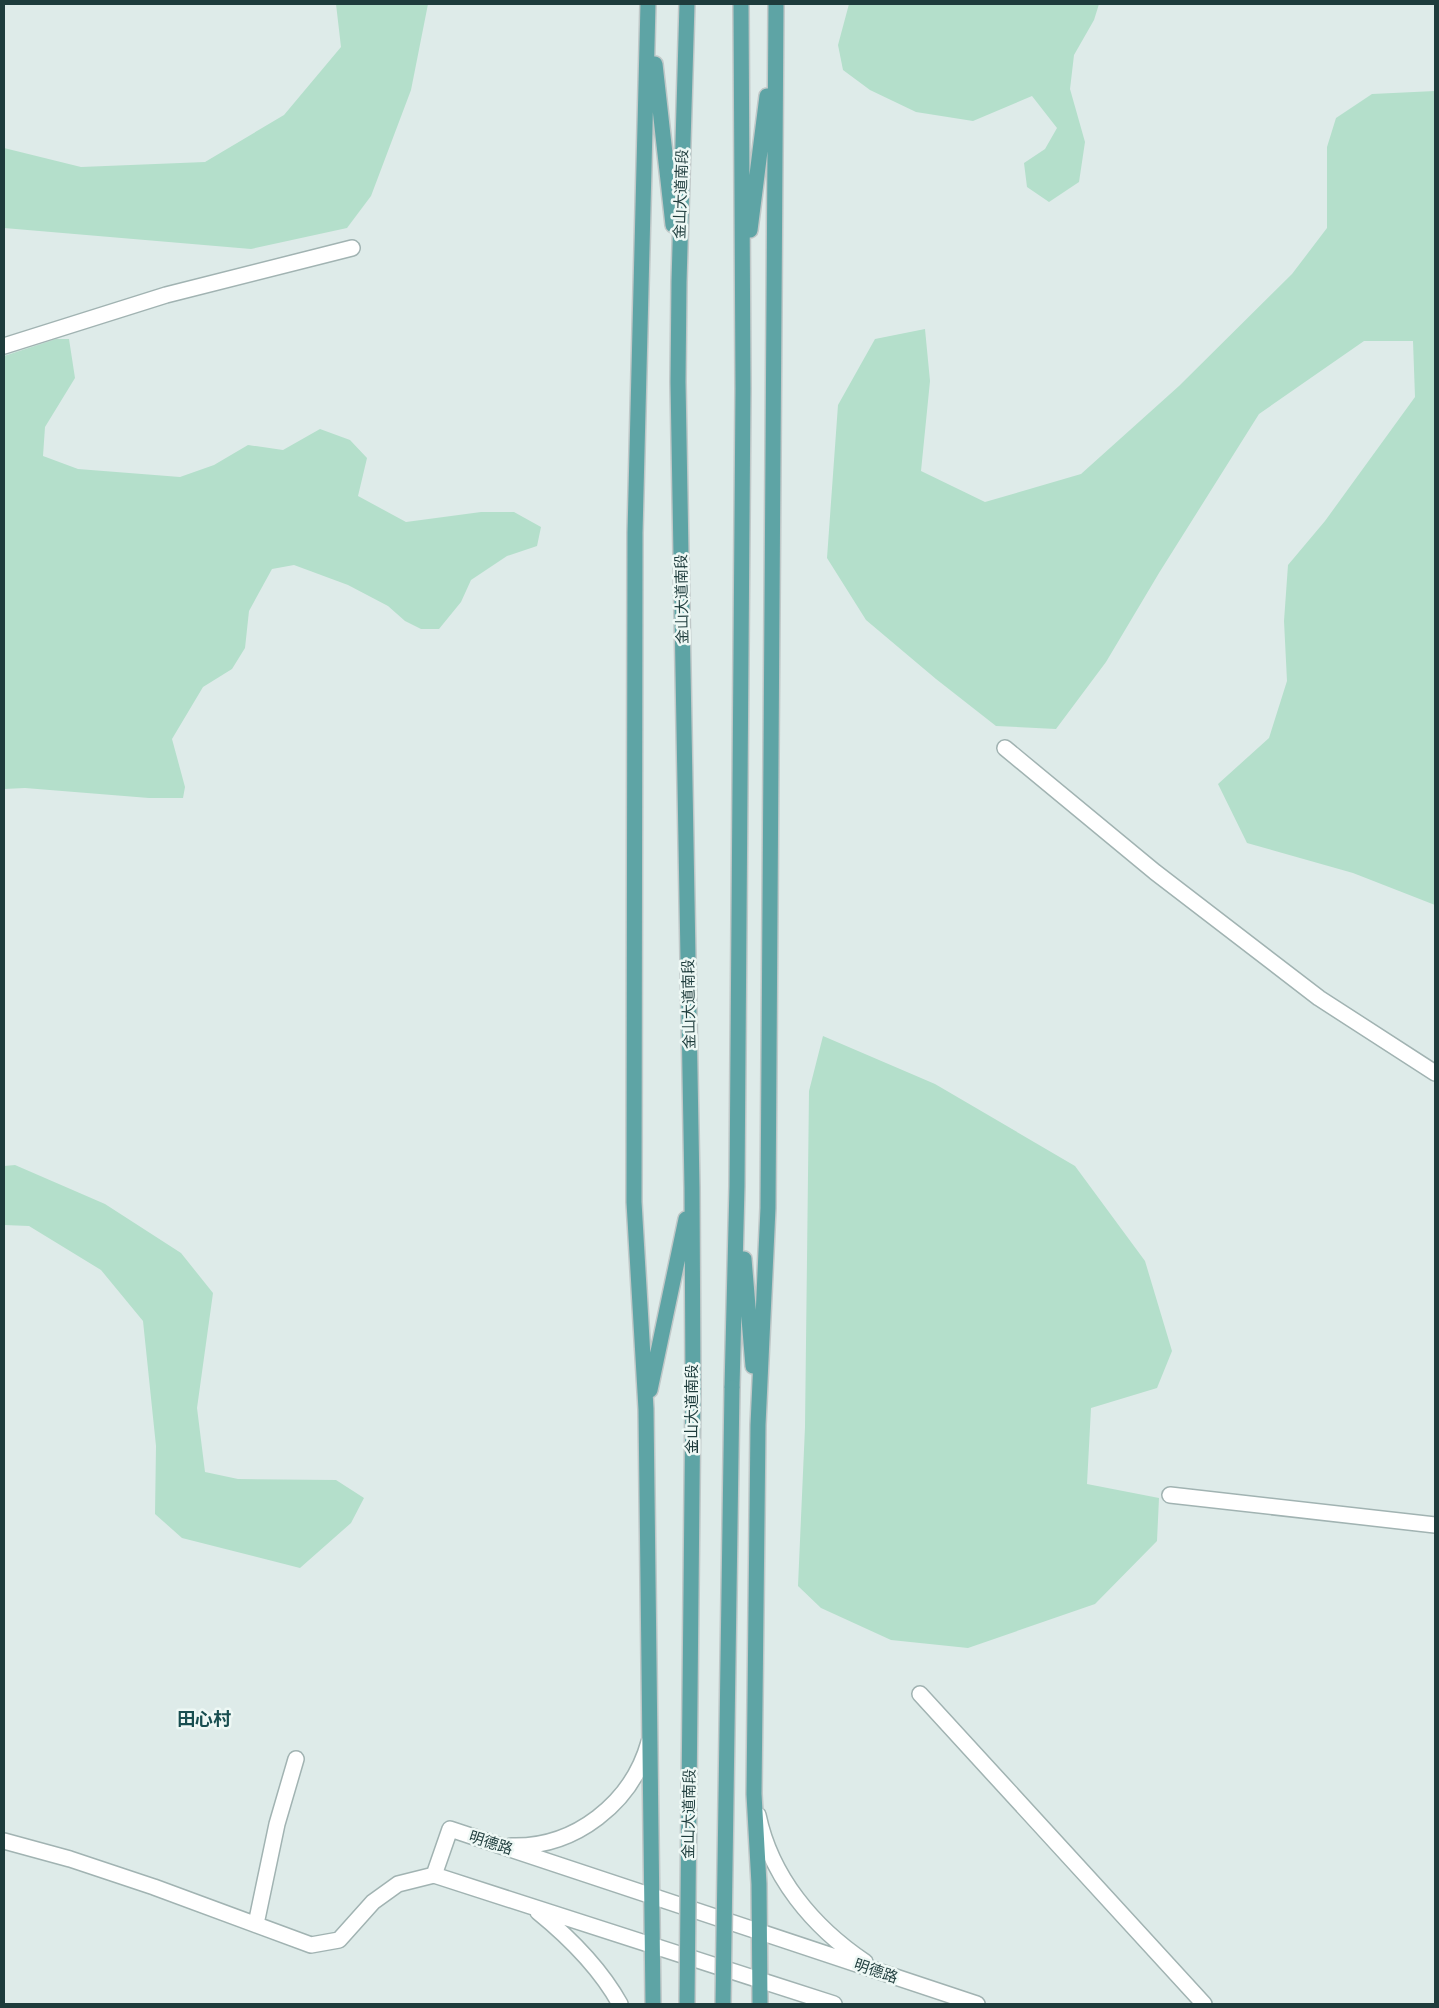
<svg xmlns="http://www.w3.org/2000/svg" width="1439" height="2008" viewBox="0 0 1439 2008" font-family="Rubik,'Noto Sans SC',sans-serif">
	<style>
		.green { fill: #b4dfcb }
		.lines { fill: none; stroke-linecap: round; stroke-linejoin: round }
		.minor-casing { stroke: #a1b3b2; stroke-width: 18 }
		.major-casing { stroke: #c0c8c8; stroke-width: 18 }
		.minor { stroke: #fff; stroke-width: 15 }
		.major { stroke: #5ea4a5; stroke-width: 15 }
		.major-bridge-casing { stroke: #c0c8c8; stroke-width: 18; stroke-linecap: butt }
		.major-bridge { stroke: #5ea4a5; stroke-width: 15 }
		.labels { text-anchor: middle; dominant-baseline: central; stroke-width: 5; stroke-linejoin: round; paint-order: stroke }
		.street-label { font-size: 15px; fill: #1e3c3c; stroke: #eef8f5 }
		.quarter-label { font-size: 18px; font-weight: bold; fill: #184e50; stroke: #eef8f5 }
	</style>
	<rect width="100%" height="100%" fill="#deebe9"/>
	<path class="green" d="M 336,4 L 428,4 L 411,90 L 371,196 L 347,228 L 251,249 L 4,228 L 4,148 L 81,167 L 205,162 L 284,115 L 341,47 Z
		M 849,4 L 1099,4 L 1094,20 L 1074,55 L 1070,89 L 1085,142 L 1079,182 L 1049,202 L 1027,187 L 1024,163 L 1045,149 L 1057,128 L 1032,96 L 973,121 L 916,112 L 870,90 L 843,70 L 838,45 Z
		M 1435,91 L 1435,905 L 1353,873 L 1247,843 L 1218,784 L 1269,738 L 1287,681 L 1284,621 L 1288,565 L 1325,521 L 1415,397 L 1413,341 L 1364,341 L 1259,414 L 1159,573 L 1106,662 L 1056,729 L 996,726 L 936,679 L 866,620 L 827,558 L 838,405 L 875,339 L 925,329 L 930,381 L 921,471 L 985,502 L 1081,474 L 1179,386 L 1292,274 L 1327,228 L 1327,147 L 1336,118 L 1372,94 Z
		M 56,339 L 69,339 L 75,378 L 45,427 L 43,456 L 78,469 L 180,477 L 214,465 L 248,445 L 283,450 L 320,429 L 350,440 L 367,458 L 358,496 L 406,522 L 481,512 L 514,512 L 541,527 L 537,546 L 507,556 L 471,580 L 461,602 L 439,629 L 421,629 L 405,621 L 388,606 L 348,585 L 294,565 L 272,569 L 249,611 L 245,648 L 232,669 L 203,687 L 172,739 L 185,787 L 183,798 L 149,798 L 25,788 L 4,789 L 4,356 Z
		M 823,1036 L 935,1084 L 1075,1166 L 1145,1261 L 1172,1351 L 1157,1388 L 1091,1408 L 1087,1484 L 1159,1498 L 1157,1541 L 1095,1604 L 968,1648 L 891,1640 L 821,1608 L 798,1586 L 805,1427 L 809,1091 Z
		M 15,1165 L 105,1204 L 181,1253 L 213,1293 L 197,1408 L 205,1472 L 238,1479 L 336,1480 L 364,1498 L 351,1523 L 300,1568 L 182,1538 L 155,1514 L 156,1446 L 143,1321 L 101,1270 L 29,1226 L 4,1225 L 4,1166 Z"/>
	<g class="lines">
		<g class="minor-casing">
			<path id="minor" d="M 4,346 L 166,295 L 352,248
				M 1005,748 L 1155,872 L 1319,998 L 1435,1073
				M 1170,1495 L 1435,1525
				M 920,1694 L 1204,2004
				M 758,1815 C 771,1877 813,1927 865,1962
				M 4,1841 L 70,1859 L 154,1887 L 311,1945 L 339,1940 L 373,1902 L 398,1884 L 434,1875
				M 511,1846 C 575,1848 632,1803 649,1742
				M 434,1875 L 450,1829 L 977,2004
				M 434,1875 L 834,2004
				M 538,1912 C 570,1938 600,1968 620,2004
				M 256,1924 L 277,1824 L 296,1759"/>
		</g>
		<g class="major-casing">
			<path id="major" d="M 648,4 L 635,533 L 634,1202 L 646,1409 L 653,2004
				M 687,4 L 679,282 L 678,382 L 692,1188 L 693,1389
				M 655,64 L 673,225
				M 750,230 L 767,96
				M 744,1259 L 753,1366
				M 732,1388 L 737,1186 L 743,388 L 741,4
				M 650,1390 L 686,1219
				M 760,2004 L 759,1884 L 754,1794 L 758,1425 L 768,1208 L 776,4"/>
		</g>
		<use href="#minor" class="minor"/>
		<use href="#major" class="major"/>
		<g class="major-bridge-casing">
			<path id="major-bridge" d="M 687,2004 L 693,1389
				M 723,2004 L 732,1388"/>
		</g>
		<use href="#major-bridge" class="major-bridge"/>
	</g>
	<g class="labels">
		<g class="street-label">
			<text transform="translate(681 194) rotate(-88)">金山大道南段</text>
			<text transform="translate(682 599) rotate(-91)">金山大道南段</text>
			<text transform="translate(689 1004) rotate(-91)">金山大道南段</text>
			<text transform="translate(692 1409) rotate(-90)">金山大道南段</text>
			<text transform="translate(689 1814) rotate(-89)">金山大道南段</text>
			<text transform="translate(491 1843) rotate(18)">明德路</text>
			<text transform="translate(876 1971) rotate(19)">明德路</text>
		</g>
		<g class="quarter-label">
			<text x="204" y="1719">田心村</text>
		</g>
	</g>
	<rect width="1439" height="2008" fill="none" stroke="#1e3c3c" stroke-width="10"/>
</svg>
